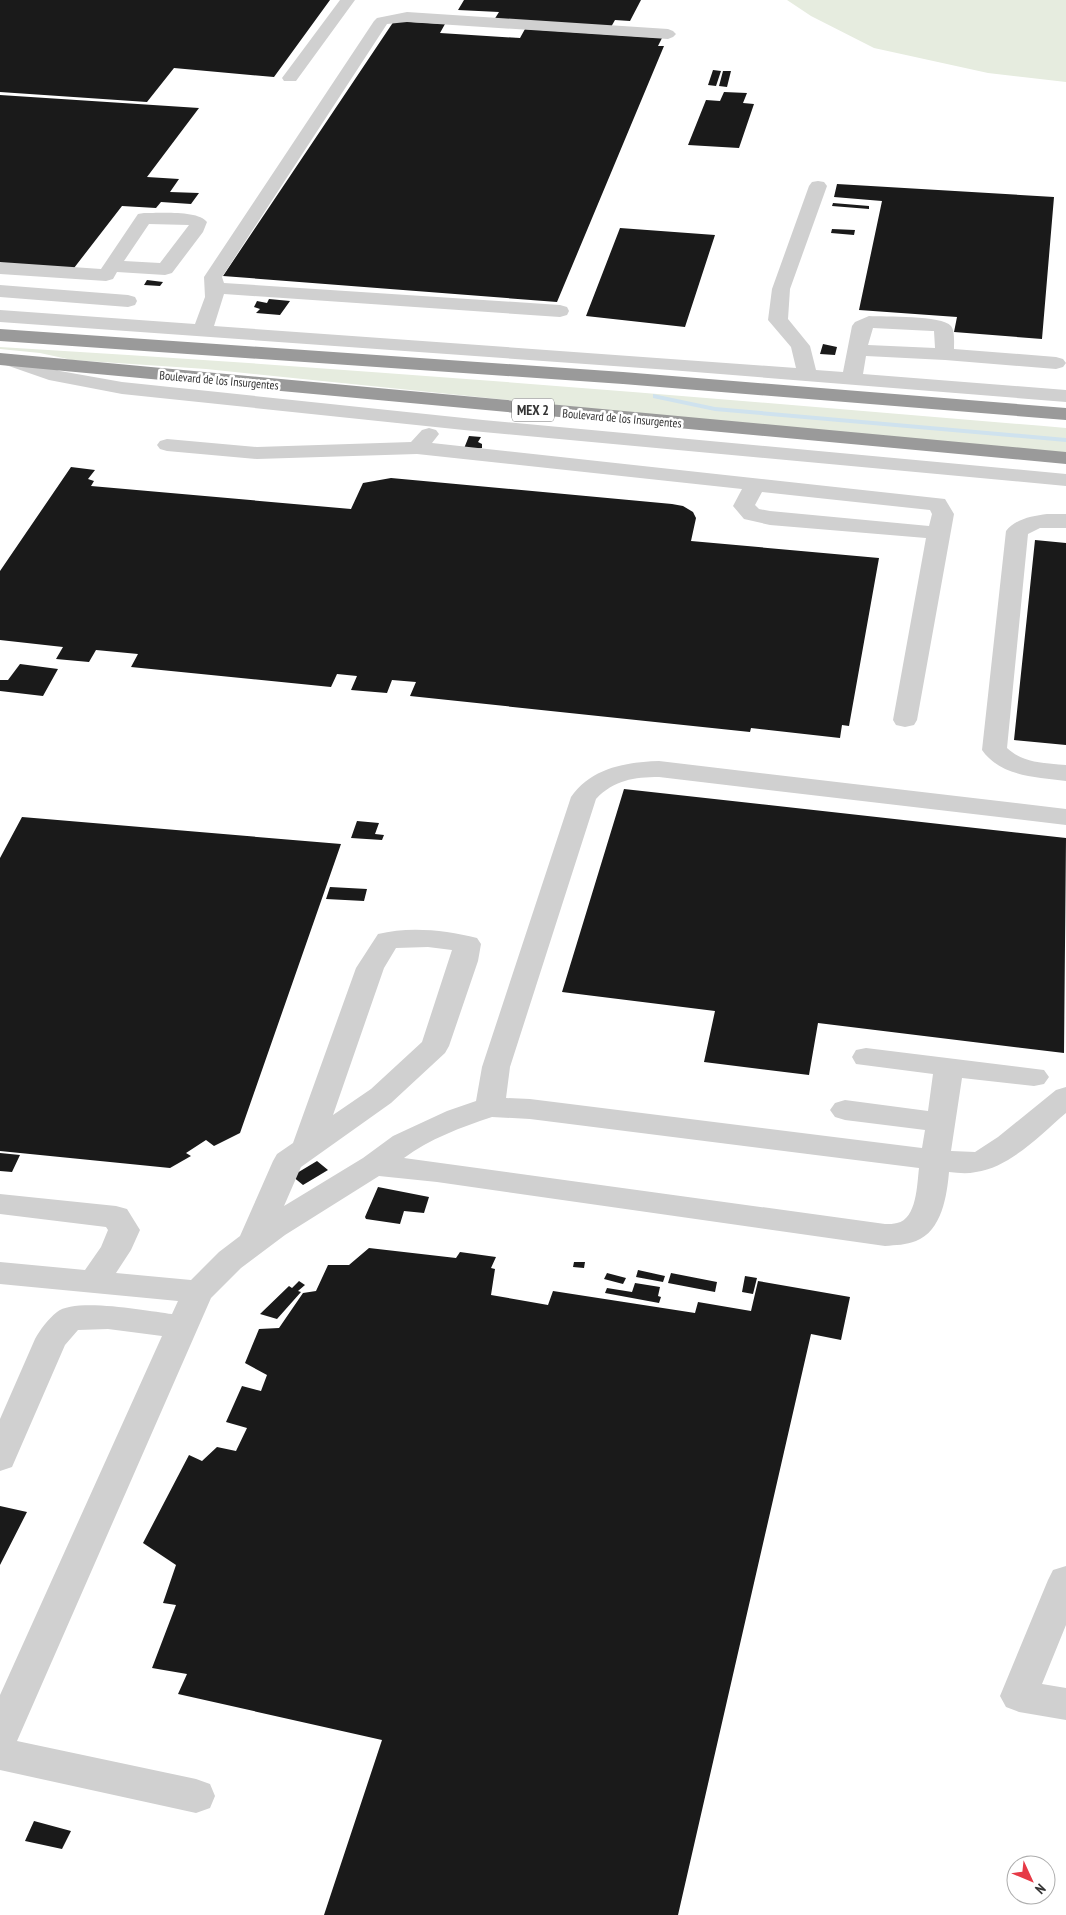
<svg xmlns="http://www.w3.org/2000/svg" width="1066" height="1915" viewBox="0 0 1066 1915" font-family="'PT Sans Narrow',sans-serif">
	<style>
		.green { fill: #e6ecdf }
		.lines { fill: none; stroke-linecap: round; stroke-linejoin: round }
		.stream { fill: #cfe2ee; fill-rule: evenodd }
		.building { fill: #1a1a1a }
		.minor { fill: #d0d0d0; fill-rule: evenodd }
		.highway { fill: #9a9a9a; fill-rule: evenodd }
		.labels { text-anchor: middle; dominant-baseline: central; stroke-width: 5; stroke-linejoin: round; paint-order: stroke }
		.far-street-label { font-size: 12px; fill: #333; stroke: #fff }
		.shield { fill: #fff; stroke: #707070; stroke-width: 1 }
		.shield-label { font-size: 14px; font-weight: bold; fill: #333 }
	</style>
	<rect width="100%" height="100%" fill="#fff"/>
	<path class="green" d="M 787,0 L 1066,0 L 1066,82 L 988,73 L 874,48 L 811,16 Z
		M 0,347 C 356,368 711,398 1066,428 L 1066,453 L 663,416 L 206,369 L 72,360 L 40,353 L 0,349 Z"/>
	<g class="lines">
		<path class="stream" d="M 653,394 L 715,407 L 1066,438 L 1066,442 L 715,411 L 653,398 Z"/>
	</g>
	<path class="building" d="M 0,0 L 330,0 L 274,77 L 174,68 L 147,102 L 0,92 Z
		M 464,0 L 641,0 L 630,21 L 615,20 L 611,27 L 494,20 L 499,12 L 458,10 Z
		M 394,21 L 445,24 L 440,33 L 520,38 L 525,29 L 662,38 L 658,46 L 664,46 L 557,302 L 223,276 Z
		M 713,70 L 721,71 L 716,86 L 708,85 Z
		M 723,71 L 731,71 L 727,87 L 719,86 Z
		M 724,92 L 747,93 L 743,103 L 754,104 L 739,148 L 688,145 L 706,100 L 720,101 Z
		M 0,95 L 199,108 L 147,177 L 179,179 L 170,192 L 199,193 L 191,204 L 161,202 L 156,208 L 122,206 L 74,268 L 0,263 Z
		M 837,184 L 1054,197 L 1042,339 L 954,332 L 957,317 L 859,310 L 882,201 L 834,197 Z
		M 833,203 L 869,206 L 869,209 L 832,206 Z
		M 620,228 L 715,235 L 685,327 L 586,316 Z
		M 832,229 L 855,230 L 854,235 L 831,233 Z
		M 147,280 L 163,282 L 160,286 L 144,285 Z
		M 269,299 L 290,301 L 280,315 L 256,313 L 260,309 L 254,307 L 257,301 L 267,303 Z
		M 823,344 L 837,347 L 835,355 L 820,354 Z
		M 469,436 L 481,437 L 478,442 L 482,444 L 482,448 L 463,451 Z
		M 71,467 L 95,470 L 88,479 L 94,481 L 91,486 L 351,509 L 363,483 L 391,478 L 672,504 L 683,506 L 693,512 L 696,518 L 691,541 L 879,558 L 849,726 L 842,725 L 840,738 L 751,728 L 750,732 L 410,696 L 416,682 L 392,680 L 387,693 L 351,690 L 357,676 L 337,674 L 331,687 L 131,667 L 138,654 L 96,650 L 89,662 L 56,659 L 63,647 L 0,640 L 0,571 Z
		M 1035,540 L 1066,543 L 1066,745 L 1014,740 Z
		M 20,664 L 58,669 L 43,696 L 0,691 L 0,680 L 8,680 Z
		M 624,789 L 1066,838 L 1064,1053 L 818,1023 L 809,1075 L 704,1062 L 715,1011 L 562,992 Z
		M 22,817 L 341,844 L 240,1133 L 214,1146 L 206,1140 L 186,1153 L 191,1156 L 170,1168 L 0,1151 L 0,858 Z
		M 357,821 L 379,823 L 375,834 L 384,835 L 382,840 L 351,838 Z
		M 330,887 L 367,889 L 364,901 L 326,899 Z
		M 0,1153 L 20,1155 L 12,1172 L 0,1171 Z
		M 317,1161 L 328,1170 L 303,1185 L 292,1176 Z
		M 378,1187 L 429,1197 L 424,1213 L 404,1211 L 400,1224 L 366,1219 L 365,1217 Z
		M 369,1248 L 456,1258 L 460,1252 L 496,1257 L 491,1268 L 495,1269 L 491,1295 L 548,1305 L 553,1291 L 695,1313 L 698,1302 L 751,1311 L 758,1281 L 850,1297 L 841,1340 L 811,1334 L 678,1915 L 324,1915 L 382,1740 L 178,1694 L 187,1674 L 152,1668 L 176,1605 L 163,1603 L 176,1565 L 143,1543 L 189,1455 L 202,1461 L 217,1447 L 236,1451 L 247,1428 L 226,1422 L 242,1386 L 261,1391 L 267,1375 L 245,1363 L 259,1329 L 279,1328 L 303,1293 L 316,1291 L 328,1265 L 349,1265 Z
		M 574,1262 L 585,1262 L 584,1268 L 573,1267 Z
		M 638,1270 L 665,1276 L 663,1282 L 636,1277 Z
		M 607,1273 L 626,1278 L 623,1284 L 604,1279 Z
		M 671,1273 L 717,1282 L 715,1292 L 668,1283 Z
		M 745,1276 L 757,1278 L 753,1294 L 742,1292 Z
		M 299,1281 L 305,1285 L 298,1291 L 301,1292 L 277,1319 L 260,1314 L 289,1286 L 292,1288 Z
		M 635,1283 L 660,1287 L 658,1296 L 661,1297 L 659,1303 L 605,1293 L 607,1288 L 632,1292 Z
		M 0,1506 L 27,1512 L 0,1565 Z
		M 34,1821 L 71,1831 L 62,1849 L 25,1841 Z"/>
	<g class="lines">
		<path class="minor" d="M 340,0 L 355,0 L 296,81 L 284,81 L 282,78 Z
			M 407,12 L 668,29 L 673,31 L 676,34 L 673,37 L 668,39 L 407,22 L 387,24 L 222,277 L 224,283 L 560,305 L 567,307 L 569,311 L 567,315 L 560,317 L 224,294 L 214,326 L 796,368 L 791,347 L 768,320 L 772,289 L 809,186 L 812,182 L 818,181 L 824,182 L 827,186 L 790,289 L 788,319 L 810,346 L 816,370 L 843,372 L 852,326 L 855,322 L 869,316 C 884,317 942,315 951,326 C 955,331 954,343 954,349 L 1056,357 L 1063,359 L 1066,363 L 1063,367 L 1056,369 L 945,360 L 866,356 L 863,374 L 1066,390 L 1066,402 L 670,370 L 0,322 L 0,310 L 195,324 L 205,297 L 204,277 L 374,21 L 377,18 ZM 873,328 L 932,331 L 934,331 L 935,348 L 868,345 Z
			M 144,213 C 158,213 199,210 207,222 L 203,232 L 172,273 L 165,275 L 117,272 L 113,279 L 106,281 L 0,274 L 0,262 L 101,269 L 138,214 ZM 149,224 L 189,225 L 160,263 L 124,261 Z
			M 0,285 L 128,295 L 135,297 L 137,301 L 135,305 L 128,307 L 0,297 Z
			M 10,354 L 60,371 L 122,382 L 483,420 L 1066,474 L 1066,486 L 483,432 L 122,394 L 49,380 L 3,364 L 0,360 L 3,356 Z
			M 429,428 L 436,430 L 439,434 L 432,443 L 945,499 L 954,514 L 917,720 L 914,725 L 905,727 L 896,725 L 893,720 L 926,538 L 770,525 L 744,519 L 733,506 L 742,489 L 417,454 L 257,459 L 167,451 L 160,449 L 157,445 L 160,441 L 167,439 L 257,447 L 411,442 L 422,430 ZM 762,492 L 930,510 L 932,514 L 929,526 L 770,511 L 759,509 L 755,505 Z
			M 1047,514 L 1066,514 L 1066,528 L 1040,528 L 1028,534 L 1007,748 C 1023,763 1044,763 1066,765 L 1066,781 C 1036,777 1001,777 982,750 L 1006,531 C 1015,519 1032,516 1047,514 Z
			M 659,761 L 1066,809 L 1066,825 L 659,777 C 634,777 614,780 596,799 L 510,1067 L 506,1098 L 530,1099 L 922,1148 L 925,1130 L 845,1120 L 835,1117 L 830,1110 L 835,1103 L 845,1100 L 928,1111 L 933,1074 L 856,1064 L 852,1057 L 856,1050 L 866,1048 L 1044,1070 L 1049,1077 L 1044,1084 L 1034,1086 L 962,1078 L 951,1151 L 975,1152 L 998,1137 L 1056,1090 L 1066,1087 L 1066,1113 C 1041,1134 1011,1167 976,1172 C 967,1174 958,1173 949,1172 C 947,1195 942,1231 916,1241 C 906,1245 896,1245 885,1246 L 437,1182 L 379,1176 L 285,1235 L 241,1268 L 211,1298 L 17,1741 L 196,1779 L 210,1784 L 215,1796 L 210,1808 L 196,1813 L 0,1770 L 0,1695 L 162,1336 L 108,1329 L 78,1330 L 65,1345 L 12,1467 L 0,1471 L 0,1419 L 35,1339 C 40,1330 48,1319 57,1312 C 75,1297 148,1311 172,1314 L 178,1301 L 0,1284 L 0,1262 L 85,1270 L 101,1247 L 108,1230 L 106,1227 L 0,1214 L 0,1194 L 116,1206 L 127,1209 L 140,1230 L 131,1250 L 116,1273 L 191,1280 L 219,1252 L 240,1236 L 273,1161 L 277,1154 L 293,1143 L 356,968 L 378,934 C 409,926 446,930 477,938 L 481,944 L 478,961 L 449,1046 L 445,1053 L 391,1103 L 301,1167 L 284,1206 L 363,1158 L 393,1136 L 447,1111 L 476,1101 L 482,1067 L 571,797 C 591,768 626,762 659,761 ZM 428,947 L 452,950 L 422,1042 L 371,1089 L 333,1115 L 384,968 L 396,948 ZM 492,1117 L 530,1119 L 919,1168 C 917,1184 917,1219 897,1223 C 894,1224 889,1224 885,1224 L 404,1158 C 429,1139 462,1127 492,1117 Z
			M 1066,1566 L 1066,1625 L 1042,1684 L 1066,1688 L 1066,1720 L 1019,1712 L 1006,1707 L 1000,1696 L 1048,1580 L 1053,1570 Z"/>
		<path class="highway" d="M 0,329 L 623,372 L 1066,408 L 1066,420 L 623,384 L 0,341 Z
			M 0,353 L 1066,452 L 1066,464 L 0,365 Z"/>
	</g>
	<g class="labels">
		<g class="far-street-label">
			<text transform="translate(219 380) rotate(5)">Boulevard de los Insurgentes</text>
			<text transform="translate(622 418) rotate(5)">Boulevard de los Insurgentes</text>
		</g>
		<rect class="shield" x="512" y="398.5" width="42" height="23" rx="4"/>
		<g class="shield-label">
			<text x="533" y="410">MEX 2</text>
		</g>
	</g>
	<g transform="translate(1031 1880) rotate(134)"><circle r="24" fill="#ffffff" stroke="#adadad"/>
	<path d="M0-4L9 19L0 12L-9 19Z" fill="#e63946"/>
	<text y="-8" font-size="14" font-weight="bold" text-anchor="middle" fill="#333333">N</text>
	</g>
</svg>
